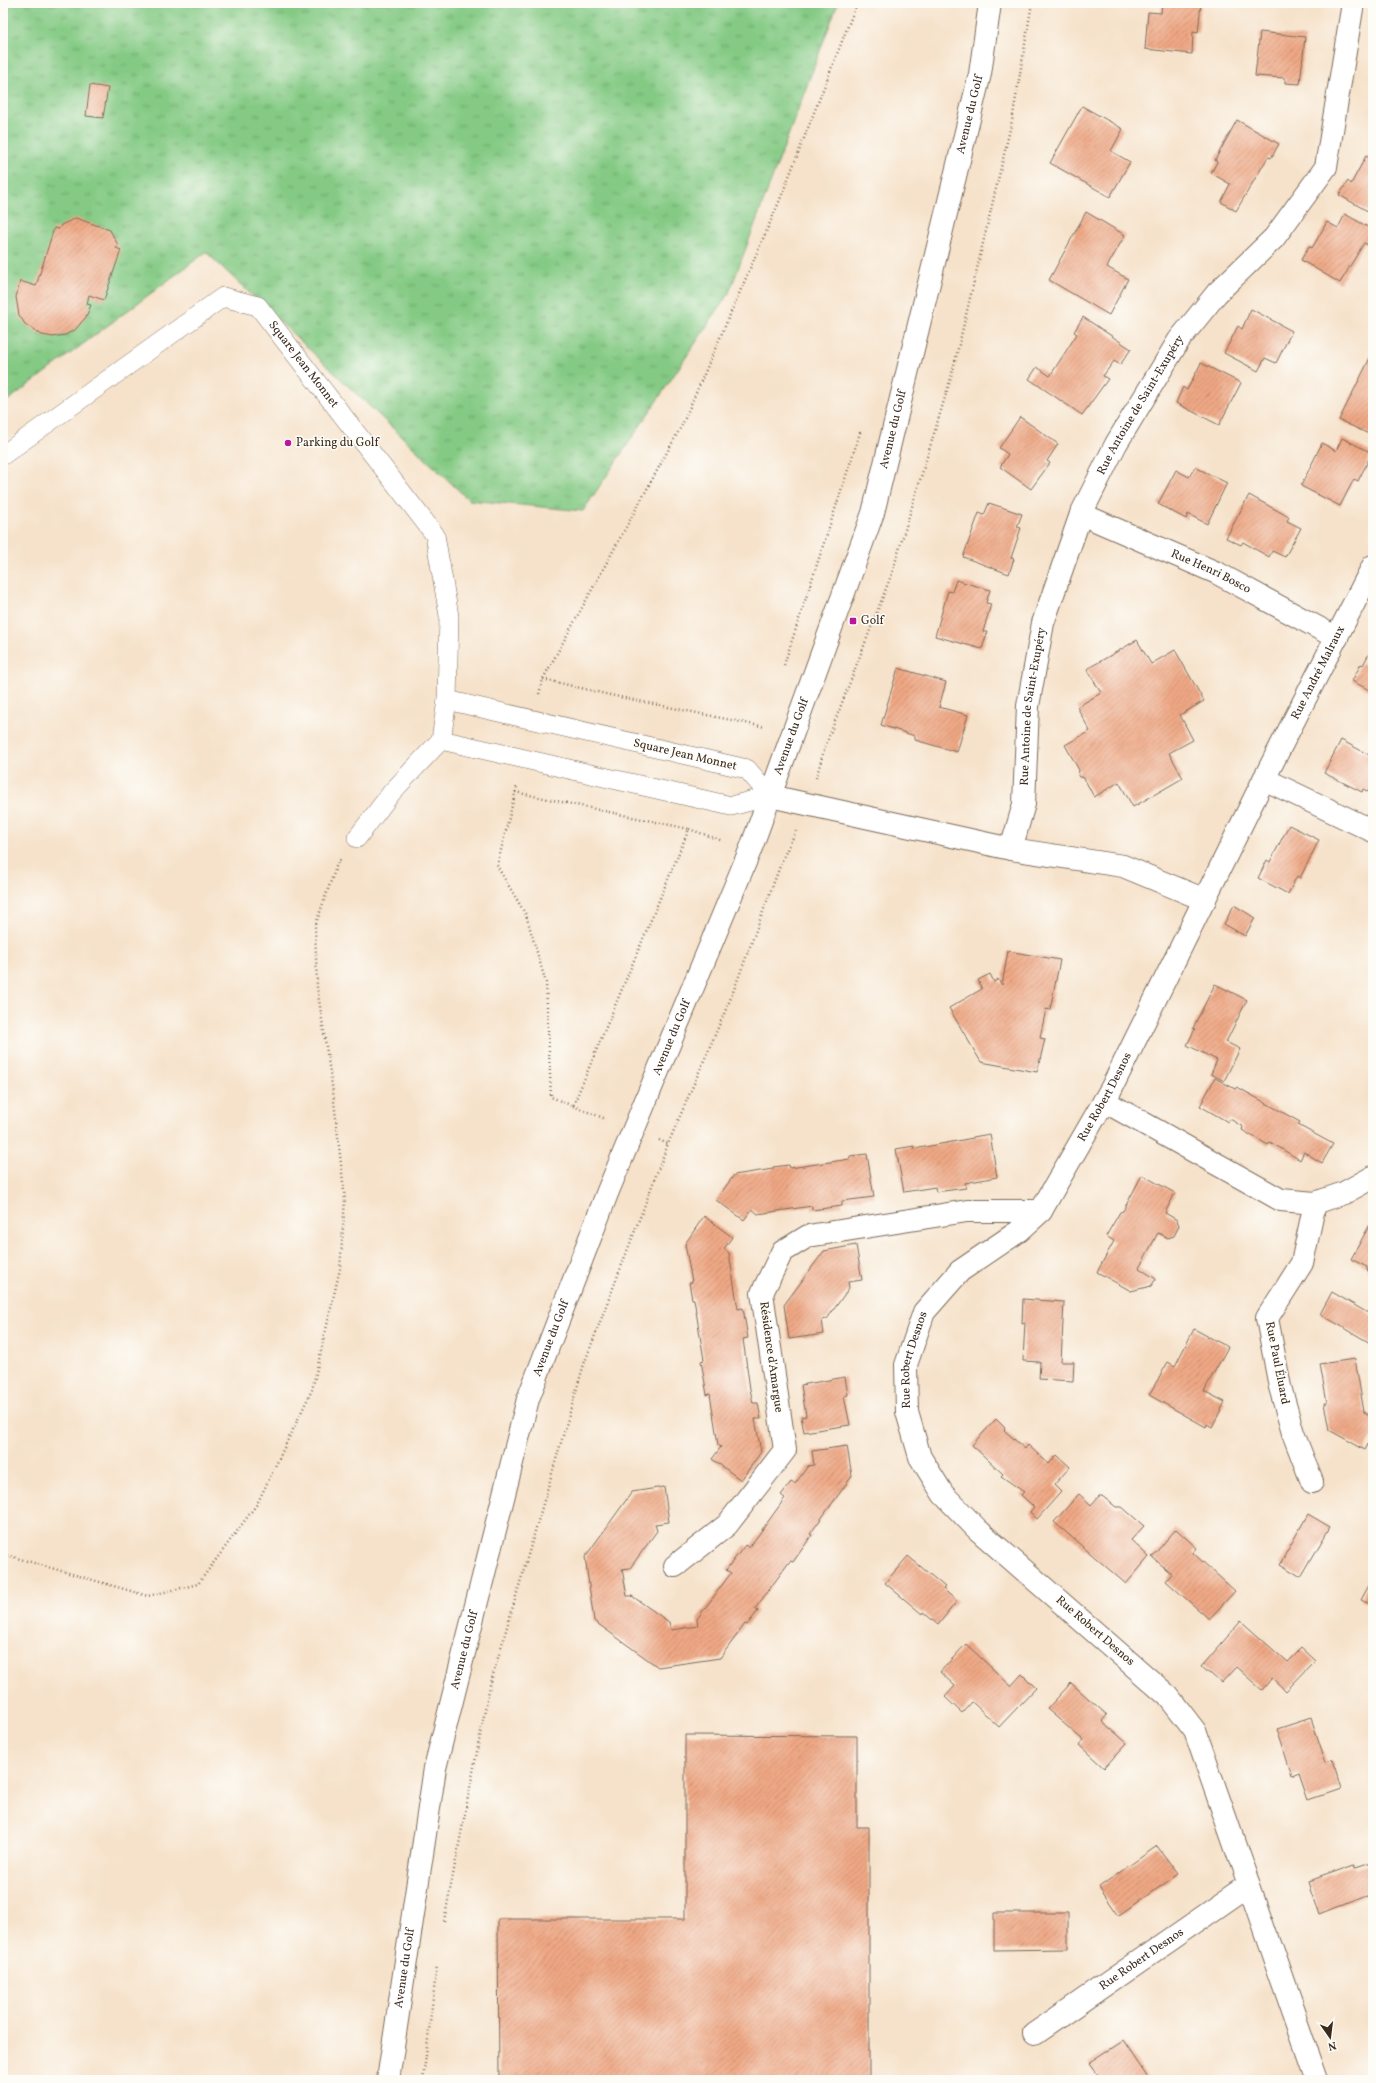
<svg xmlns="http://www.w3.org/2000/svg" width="1376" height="2083" viewBox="0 0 1376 2083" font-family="Vollkorn,serif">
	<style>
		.grass { fill: url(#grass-tufts); stroke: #607a51 }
		.building { fill: url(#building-hatch) }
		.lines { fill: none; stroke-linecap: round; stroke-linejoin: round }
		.service-casing { stroke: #7c6a5a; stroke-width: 20 }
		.minor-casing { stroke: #7c6a5a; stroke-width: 24 }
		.secondary-casing { stroke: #7c6a5a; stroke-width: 24 }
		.path { stroke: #7c6a5a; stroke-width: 2.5; stroke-dasharray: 1 3; stroke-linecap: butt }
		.service { stroke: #fff; stroke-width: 19 }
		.minor { stroke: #fff; stroke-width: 22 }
		.secondary { stroke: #fff; stroke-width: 22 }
		.poi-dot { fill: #b5179e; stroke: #fdfcf7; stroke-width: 1.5 }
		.labels { text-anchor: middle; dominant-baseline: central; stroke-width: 3; stroke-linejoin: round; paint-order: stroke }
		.street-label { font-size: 12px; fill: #3b2a1e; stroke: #fdfcf7 }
		.poi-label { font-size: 12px; fill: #3b2a1e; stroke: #fdfcf7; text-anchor: start }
	</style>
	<defs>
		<pattern id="grass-tufts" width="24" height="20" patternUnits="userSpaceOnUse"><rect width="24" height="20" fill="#84ca84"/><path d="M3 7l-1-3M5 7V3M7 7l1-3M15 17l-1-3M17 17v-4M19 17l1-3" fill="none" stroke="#6da46b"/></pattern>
		<pattern id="building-hatch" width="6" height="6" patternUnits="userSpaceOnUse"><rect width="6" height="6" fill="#efa885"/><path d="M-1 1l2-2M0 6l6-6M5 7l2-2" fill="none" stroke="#c3896c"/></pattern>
	</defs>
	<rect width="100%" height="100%" fill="#fdfcf7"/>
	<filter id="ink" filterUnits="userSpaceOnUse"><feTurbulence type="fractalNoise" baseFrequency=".025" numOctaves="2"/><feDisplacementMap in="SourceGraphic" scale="8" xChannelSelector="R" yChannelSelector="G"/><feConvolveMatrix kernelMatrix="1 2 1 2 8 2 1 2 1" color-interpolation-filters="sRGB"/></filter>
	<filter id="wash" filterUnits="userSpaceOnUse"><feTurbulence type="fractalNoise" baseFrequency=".012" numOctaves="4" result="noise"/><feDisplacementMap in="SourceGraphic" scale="16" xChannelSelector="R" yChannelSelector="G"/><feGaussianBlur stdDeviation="0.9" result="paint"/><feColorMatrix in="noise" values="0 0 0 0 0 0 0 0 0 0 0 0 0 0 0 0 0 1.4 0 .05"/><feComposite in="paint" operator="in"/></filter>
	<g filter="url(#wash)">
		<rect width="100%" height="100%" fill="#f6e2ca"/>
		<path class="grass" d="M 3,3 L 838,3 L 729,293 L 583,511 L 469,500 L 206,252 L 3,404 Z"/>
		<g id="blocks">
			<path class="building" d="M 1162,3 L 1201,3 L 1198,33 L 1193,32 L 1192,54 L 1145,49 L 1148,12 L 1161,13 Z
				M 1260,32 L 1305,37 L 1300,84 L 1285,83 L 1285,78 L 1255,76 Z
				M 90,85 L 108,88 L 103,118 L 86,116 Z
				M 1082,106 L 1123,129 L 1111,151 L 1130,162 L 1110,197 L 1050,163 Z
				M 1237,120 L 1279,144 L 1271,158 L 1268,157 L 1236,211 L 1221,202 L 1230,184 L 1211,173 L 1217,162 L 1215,160 Z
				M 1373,153 L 1373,214 L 1339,195 L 1348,181 L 1351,184 L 1366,156 L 1370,158 Z
				M 1086,212 L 1125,235 L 1107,267 L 1128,279 L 1109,315 L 1049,280 Z
				M 1345,214 L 1373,230 L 1373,242 L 1371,246 L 1364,243 L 1340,283 L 1301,260 L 1309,246 L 1312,248 L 1327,222 L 1338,228 Z
				M 76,218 L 110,230 L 118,245 L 116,248 L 121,250 L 104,300 L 89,295 L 87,304 L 91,305 L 86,317 L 75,330 L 65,335 L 53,337 L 42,335 L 25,324 L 19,315 L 16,297 L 20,281 L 36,286 L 54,228 L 59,229 L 61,225 Z
				M 1251,309 L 1292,331 L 1276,363 L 1265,358 L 1258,371 L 1224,353 L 1238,326 L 1242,329 Z
				M 1083,317 L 1131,349 L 1120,365 L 1114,361 L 1103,376 L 1108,379 L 1082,415 L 1029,379 L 1037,367 L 1050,376 L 1077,334 L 1074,332 Z
				M 1373,352 L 1373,436 L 1339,420 Z
				M 1201,363 L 1241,383 L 1219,425 L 1176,403 L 1183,387 L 1187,390 Z
				M 1020,417 L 1058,444 L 1047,461 L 1050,463 L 1031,489 L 1000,467 L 1008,454 L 999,448 Z
				M 1342,438 L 1372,453 L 1358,481 L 1354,479 L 1340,506 L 1301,486 L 1322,443 L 1336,451 Z
				M 1195,467 L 1227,483 L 1207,524 L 1188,514 L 1186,519 L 1158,504 L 1176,470 L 1189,477 Z
				M 1249,495 L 1289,517 L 1287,521 L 1301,528 L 1285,557 L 1272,551 L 1269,557 L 1243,542 L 1241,545 L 1226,538 Z
				M 989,503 L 1022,514 L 1017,527 L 1021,528 L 1011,558 L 1014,559 L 1009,574 L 963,557 L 979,513 L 984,515 Z
				M 956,580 L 990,590 L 986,603 L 991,604 L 983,632 L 987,632 L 982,649 L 935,636 L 948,591 L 952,592 Z
				M 1137,640 L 1151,664 L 1175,650 L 1204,701 L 1180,715 L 1193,740 L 1169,753 L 1183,778 L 1133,807 L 1119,782 L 1094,797 L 1084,778 L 1078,776 L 1079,770 L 1065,745 L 1090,731 L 1077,707 L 1101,693 L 1087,669 Z
				M 1373,646 L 1373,692 L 1352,681 L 1361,664 L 1363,665 Z
				M 898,668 L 946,682 L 939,707 L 968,715 L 957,752 L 915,740 L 915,736 L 881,725 Z
				M 1341,740 L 1373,757 L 1373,794 L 1363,789 L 1362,792 L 1324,773 Z
				M 1289,825 L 1319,840 L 1300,878 L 1297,876 L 1288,894 L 1258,878 L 1267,860 L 1270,862 Z
				M 1234,905 L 1255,918 L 1245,936 L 1224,924 Z
				M 1008,951 L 1060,960 L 1050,1010 L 1046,1009 L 1040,1038 L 1045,1039 L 1037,1072 L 981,1062 L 949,1008 L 982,989 L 978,980 L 990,974 L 994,982 L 998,979 L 1002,985 Z
				M 1215,984 L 1247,1000 L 1226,1042 L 1240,1049 L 1224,1081 L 1211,1074 L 1217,1060 L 1187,1045 L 1195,1029 L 1193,1028 Z
				M 1215,1078 L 1235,1089 L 1237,1087 L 1300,1122 L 1298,1125 L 1333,1144 L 1322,1163 L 1304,1152 L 1300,1160 L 1270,1142 L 1268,1145 L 1242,1130 L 1243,1127 L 1230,1119 L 1228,1122 L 1200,1106 Z
				M 990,1134 L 997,1177 L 965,1183 L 966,1188 L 936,1192 L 935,1187 L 904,1192 L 896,1149 L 914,1146 L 914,1149 L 973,1138 L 973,1137 Z
				M 867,1154 L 874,1197 L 842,1201 L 842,1206 L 812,1210 L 812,1206 L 758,1214 L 752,1209 L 744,1220 L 716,1200 L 734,1175 L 773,1169 L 773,1167 L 789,1165 L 790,1168 L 850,1159 L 850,1156 Z
				M 1142,1175 L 1175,1193 L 1165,1213 L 1177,1220 L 1179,1226 L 1174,1236 L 1168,1238 L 1158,1233 L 1139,1268 L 1156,1279 L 1151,1286 L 1131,1291 L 1097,1272 L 1114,1241 L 1106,1236 L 1120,1212 L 1123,1211 Z
				M 704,1216 L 732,1237 L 724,1249 L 729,1253 L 738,1309 L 743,1308 L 748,1338 L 743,1339 L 750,1389 L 753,1403 L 758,1403 L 761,1419 L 755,1419 L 761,1452 L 741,1480 L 712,1459 L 721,1447 L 718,1445 L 710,1394 L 707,1395 L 701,1361 L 704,1360 L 694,1299 L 692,1299 L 689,1283 L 692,1282 L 685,1244 Z
				M 1373,1219 L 1373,1273 L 1367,1270 L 1367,1267 L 1351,1259 Z
				M 856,1245 L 862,1280 L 848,1282 L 849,1288 L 827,1319 L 822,1320 L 824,1334 L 789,1339 L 784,1305 L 824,1251 Z
				M 1332,1292 L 1373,1316 L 1372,1344 L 1320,1314 Z
				M 1023,1299 L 1064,1302 L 1061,1362 L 1074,1362 L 1073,1381 L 1039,1379 L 1040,1362 L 1023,1361 L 1025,1322 L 1022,1323 Z
				M 1194,1329 L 1228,1347 L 1204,1391 L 1225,1402 L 1212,1427 L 1207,1424 L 1206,1427 L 1149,1395 L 1168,1362 L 1175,1366 Z
				M 1355,1359 L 1364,1412 L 1373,1417 L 1373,1435 L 1365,1450 L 1329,1430 L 1324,1403 L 1327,1403 L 1320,1364 Z
				M 845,1377 L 848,1395 L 844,1396 L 850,1425 L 804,1432 L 801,1417 L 806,1416 L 801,1385 Z
				M 996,1419 L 1005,1428 L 1004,1430 L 1025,1449 L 1028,1445 L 1049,1464 L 1057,1455 L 1070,1467 L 1054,1485 L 1061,1492 L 1037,1519 L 1030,1512 L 1034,1507 L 1021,1495 L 1024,1492 L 1001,1476 L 1003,1474 L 972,1445 Z
				M 847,1446 L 852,1476 L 810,1534 L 812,1535 L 793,1562 L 790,1561 L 755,1609 L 758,1611 L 747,1625 L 745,1624 L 720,1658 L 658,1667 L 594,1621 L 585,1557 L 632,1492 L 664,1487 L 669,1522 L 655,1524 L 657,1531 L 630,1568 L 622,1569 L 627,1596 L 632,1596 L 669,1622 L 671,1630 L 698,1626 L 697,1619 L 731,1573 L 726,1570 L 745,1545 L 749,1548 L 785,1498 L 781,1495 L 791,1482 L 795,1484 L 808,1466 L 814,1465 L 812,1451 Z
				M 1079,1494 L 1091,1505 L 1099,1496 L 1102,1496 L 1116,1507 L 1122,1507 L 1144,1526 L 1131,1540 L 1149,1557 L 1126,1584 L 1054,1522 Z
				M 1308,1514 L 1330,1527 L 1301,1577 L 1280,1564 Z
				M 1176,1529 L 1197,1548 L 1193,1553 L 1235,1591 L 1209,1619 L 1166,1581 L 1172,1574 L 1152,1557 Z
				M 908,1556 L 945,1587 L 943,1589 L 957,1601 L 938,1625 L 923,1612 L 922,1614 L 885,1583 Z
				M 1373,1578 L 1373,1606 L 1361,1600 Z
				M 1241,1621 L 1287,1662 L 1301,1648 L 1315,1661 L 1286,1691 L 1272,1678 L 1262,1690 L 1236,1667 L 1221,1683 L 1202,1666 Z
				M 966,1644 L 1011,1686 L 1022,1674 L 1036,1688 L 999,1727 L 972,1702 L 962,1713 L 945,1697 L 955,1686 L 940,1672 Z
				M 1071,1683 L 1107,1715 L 1102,1721 L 1127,1743 L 1104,1768 L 1079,1745 L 1083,1740 L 1047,1709 Z
				M 1311,1718 L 1326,1763 L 1332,1761 L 1340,1788 L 1308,1799 L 1299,1773 L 1292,1776 L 1277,1729 Z
				M 685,1735 L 857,1736 L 857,1827 L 869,1827 L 869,2080 L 499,2080 L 498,1919 L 685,1919 Z
				M 1157,1846 L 1178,1874 L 1119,1916 L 1099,1887 Z
				M 1373,1862 L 1373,1893 L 1320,1914 L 1309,1881 L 1354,1865 L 1355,1868 Z
				M 994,1913 L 1068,1913 L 1068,1949 L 994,1950 Z
				M 1123,2041 L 1148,2078 L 1150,2077 L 1152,2080 L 1100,2080 L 1088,2064 Z"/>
		</g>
	</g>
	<g filter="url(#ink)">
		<use href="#blocks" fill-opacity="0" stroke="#7c6a5a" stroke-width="1"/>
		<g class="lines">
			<g class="service-casing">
				<g id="service">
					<path id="s1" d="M 3,455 L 223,297 L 258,306 L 435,535 L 449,616 L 447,700 L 441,740 L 392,792 L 357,838"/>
					<path d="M 441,740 L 731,806 L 770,796 L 747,769 L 447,700"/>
				</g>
			</g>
			<g class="minor-casing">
				<g id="minor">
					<path id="s2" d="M 1081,514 L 1217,573 L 1337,638"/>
					<path d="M 1264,779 L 1373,831"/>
					<path d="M 770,796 L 1011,849 L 1123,866 L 1205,900"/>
					<path id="s3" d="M 1011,849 L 1024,804 L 1028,706 L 1043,623 L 1081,514 L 1116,444 L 1179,340 L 1217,293 L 1274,238 L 1326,167 L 1353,3"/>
					<path d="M 1104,1101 L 1281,1200 L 1315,1203 L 1344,1193 L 1373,1177"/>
					<path d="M 1312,1482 L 1293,1433 L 1280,1387 L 1267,1318 L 1302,1263 L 1315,1203"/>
					<path d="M 675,1566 L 727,1525 L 785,1450 L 762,1293 L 782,1252 L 808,1236 L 967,1211 L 1041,1211"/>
					<path id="s4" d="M 1034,2034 L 1249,1885"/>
					<path id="s5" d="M 1317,2080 L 1195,1731 L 1168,1696 L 978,1530 L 943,1494 L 920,1457 L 907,1412 L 906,1365 L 924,1312 L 960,1271 L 1019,1231 L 1041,1211 L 1054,1188 L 1111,1089 L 1264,779 L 1373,566"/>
				</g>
			</g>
			<g class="secondary-casing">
				<g id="secondary">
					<path id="s6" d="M 388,2080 L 435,1768 L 528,1399 L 608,1191 L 751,848 L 873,513 L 980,74 L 990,3"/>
				</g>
			</g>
			<path class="path" d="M 784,665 L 861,430
				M 543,679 L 610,695 L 765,727
				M 539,694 L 543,679 L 682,425 L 779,202 L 857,3
				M 816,778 L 825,747 L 892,573 L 952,374 L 1012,121 L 1032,3
				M 515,792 L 689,829 L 573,1106 L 551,1097 L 546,983 L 526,915 L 497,866 L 517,786
				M 689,829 L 723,841
				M 573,1106 L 606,1119
				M 659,1140 L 668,1144
				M 3,1554 L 148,1596 L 198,1584 L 257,1504 L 312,1390 L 340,1269 L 345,1200 L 333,1092 L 317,987 L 315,926 L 337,864 L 341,859
				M 444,1921 L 490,1685 L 584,1364 L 668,1144 L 730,1000 L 783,858 L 796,831
				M 423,2080 L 437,1965"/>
			<use href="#service" class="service"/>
			<use href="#minor" class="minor"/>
			<use href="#secondary" class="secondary"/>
		</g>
	</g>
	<g class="poi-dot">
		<circle cx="288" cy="443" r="4"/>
		<rect x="849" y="617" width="8" height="8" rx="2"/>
	</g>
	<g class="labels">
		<g class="street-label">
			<text stroke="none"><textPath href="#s6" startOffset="2057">Avenue du Golf</textPath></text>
			<text stroke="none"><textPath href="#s1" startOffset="381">Square Jean Monnet</textPath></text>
			<text stroke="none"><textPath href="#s3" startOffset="469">Rue Antoine de Saint-Exupéry</textPath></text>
			<text stroke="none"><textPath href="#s6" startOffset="1733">Avenue du Golf</textPath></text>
			<text stroke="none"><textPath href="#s2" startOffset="142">Rue Henri Bosco</textPath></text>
			<text stroke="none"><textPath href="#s5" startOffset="1671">Rue André Malraux</textPath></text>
			<text stroke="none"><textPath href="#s3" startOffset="145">Rue Antoine de Saint-Exupéry</textPath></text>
			<text stroke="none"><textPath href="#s6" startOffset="1409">Avenue du Golf</textPath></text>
			<text transform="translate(685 755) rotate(13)">Square Jean Monnet</text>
			<text stroke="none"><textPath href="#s6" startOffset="1085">Avenue du Golf</textPath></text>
			<text stroke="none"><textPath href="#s5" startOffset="1196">Rue Robert Desnos</textPath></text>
			<text stroke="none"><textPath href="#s6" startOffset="761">Avenue du Golf</textPath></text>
			<text transform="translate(771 1357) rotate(82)">Résidence d'Amargue</text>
			<text stroke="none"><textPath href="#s5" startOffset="860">Rue Robert Desnos</textPath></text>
			<text transform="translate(1277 1363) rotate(79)">Rue Paul Éluard</text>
			<text transform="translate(1095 1631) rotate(41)">Rue Robert Desnos</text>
			<text stroke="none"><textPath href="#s6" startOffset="437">Avenue du Golf</textPath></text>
			<text stroke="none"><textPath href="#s4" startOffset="131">Rue Robert Desnos</textPath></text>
			<text stroke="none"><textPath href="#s6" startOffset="113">Avenue du Golf</textPath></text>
		</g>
		<g class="poi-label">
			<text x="296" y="443">Parking du Golf</text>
			<text x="861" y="621">Golf</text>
		</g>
	</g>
	<rect width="1376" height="2083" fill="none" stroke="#fdfcf7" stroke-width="16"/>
	<g transform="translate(1330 2037) rotate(166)" stroke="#fdfcf7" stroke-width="3" paint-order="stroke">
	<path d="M0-3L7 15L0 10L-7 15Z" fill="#3b2a1e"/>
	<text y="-6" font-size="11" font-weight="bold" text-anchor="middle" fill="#3b2a1e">N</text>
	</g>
</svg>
